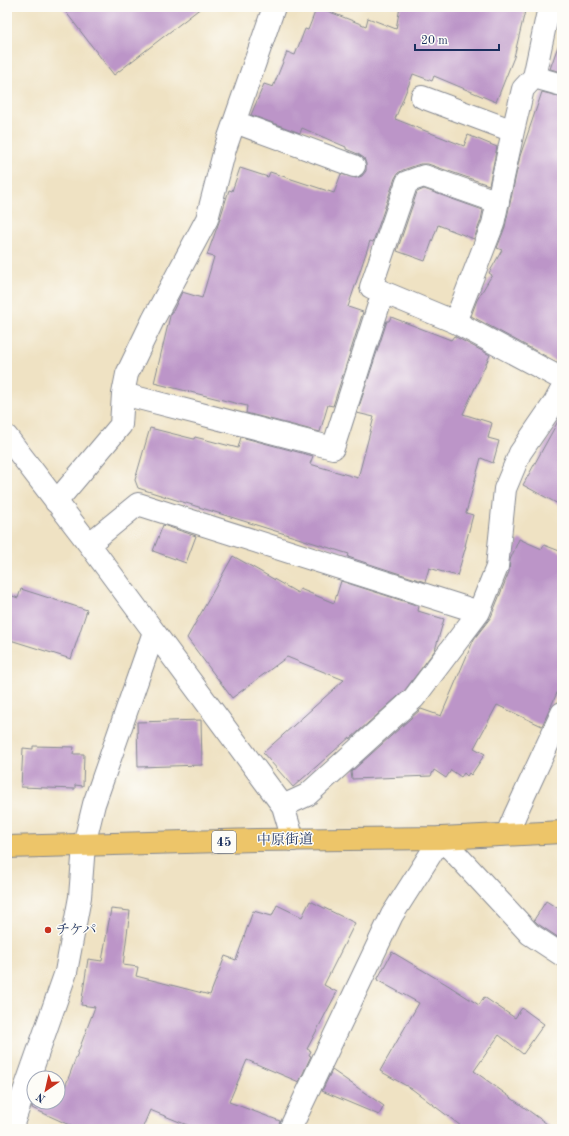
<svg xmlns="http://www.w3.org/2000/svg" width="569" height="1136" viewBox="0 0 569 1136" font-family="'Old Standard TT','Noto Serif JP',serif">
	<style>
		.building { fill: #bc95c8 }
		.lines { fill: none; stroke-linecap: round; stroke-linejoin: round }
		.minor-casing { stroke: #858890; stroke-width: 24 }
		.major-casing { stroke: #858890; stroke-width: 24 }
		.minor { stroke: #fff; stroke-width: 22 }
		.major { stroke: #edc569; stroke-width: 22 }
		.poi-dot { fill: #c8321e; stroke: #fdfcf7; stroke-width: 1.5 }
		.labels { text-anchor: middle; dominant-baseline: central; stroke-width: 3; stroke-linejoin: round; paint-order: stroke }
		.shield { fill: #fdfcf7; stroke: #5f6c8c; stroke-width: 1 }
		.shield-label { font-size: 13px; font-weight: bold; fill: #1b2f5e }
		.street-label { font-size: 14px; fill: #1b2f5e; stroke: #fdfcf7 }
		.poi-label { font-size: 14px; fill: #1b2f5e; stroke: #fdfcf7; text-anchor: start }
	</style>
	<rect width="100%" height="100%" fill="#fdfcf7"/>
	<filter id="ink" filterUnits="userSpaceOnUse"><feTurbulence type="fractalNoise" baseFrequency=".025" numOctaves="2"/><feDisplacementMap in="SourceGraphic" scale="8" xChannelSelector="R" yChannelSelector="G"/><feConvolveMatrix kernelMatrix="1 2 1 2 8 2 1 2 1" color-interpolation-filters="sRGB"/></filter>
	<filter id="wash" filterUnits="userSpaceOnUse"><feTurbulence type="fractalNoise" baseFrequency=".012" numOctaves="4" result="noise"/><feDisplacementMap in="SourceGraphic" scale="16" xChannelSelector="R" yChannelSelector="G"/><feGaussianBlur stdDeviation="0.9" result="paint"/><feColorMatrix in="noise" values="0 0 0 0 0 0 0 0 0 0 0 0 0 0 0 0 0 1.4 0 .05"/><feComposite in="paint" operator="in"/></filter>
	<g filter="url(#wash)">
		<rect width="100%" height="100%" fill="#efe2c3"/>
		<g id="blocks">
			<path class="building" d="M 62,7 L 202,7 L 114,75 Z
				M 317,7 L 366,26 L 368,18 L 396,29 L 400,7 L 526,7 L 514,57 L 496,102 L 434,76 L 432,81 L 413,74 L 395,119 L 464,146 L 468,135 L 497,147 L 489,185 L 428,164 L 420,164 L 403,170 L 398,173 L 395,178 L 373,242 L 370,241 L 348,307 L 363,312 L 333,406 L 328,405 L 320,432 L 246,413 L 247,406 L 154,383 L 171,312 L 173,311 L 182,292 L 202,298 L 214,257 L 207,255 L 219,222 L 229,190 L 232,191 L 240,168 L 268,177 L 270,172 L 334,193 L 341,174 L 356,178 L 362,176 L 366,171 L 366,164 L 364,158 L 358,154 L 346,149 L 346,147 L 302,128 L 300,133 L 251,115 L 264,84 L 273,87 L 287,52 L 295,55 L 305,29 L 308,30 Z
				M 558,46 L 562,47 L 562,72 L 550,69 Z
				M 542,92 L 562,97 L 562,365 L 471,316 L 477,300 L 492,275 L 489,273 L 502,250 L 497,248 L 505,227 L 520,156 Z
				M 424,189 L 483,210 L 481,220 L 474,239 L 438,225 L 425,261 L 397,251 L 417,192 Z
				M 391,317 L 451,340 L 454,336 L 490,355 L 463,414 L 492,423 L 488,438 L 499,441 L 493,463 L 481,458 L 466,513 L 473,515 L 465,546 L 466,546 L 457,576 L 429,568 L 425,582 L 348,557 L 349,554 L 138,488 L 135,480 L 150,428 L 194,439 L 195,437 L 238,448 L 241,437 L 313,456 L 310,464 L 358,478 L 374,417 L 357,413 L 387,321 L 389,321 Z
				M 562,414 L 562,506 L 523,485 Z
				M 163,525 L 196,536 L 186,563 L 153,551 Z
				M 519,539 L 542,549 L 544,545 L 562,552 L 562,682 L 542,726 L 497,705 L 474,748 L 485,754 L 471,775 L 469,773 L 467,776 L 464,773 L 461,777 L 451,770 L 446,778 L 434,770 L 431,776 L 352,779 L 351,772 L 421,709 L 441,716 L 474,639 L 491,617 L 509,572 L 510,560 Z
				M 233,556 L 298,593 L 300,589 L 334,603 L 341,581 L 419,606 L 418,611 L 444,619 L 435,650 L 405,690 L 350,739 L 350,737 L 293,787 L 263,753 L 344,680 L 287,657 L 232,698 L 187,638 Z
				M 21,589 L 87,610 L 71,659 L 7,639 L 7,594 L 18,598 Z
				M 201,720 L 202,765 L 138,767 L 137,722 Z
				M 33,746 L 74,747 L 73,754 L 84,754 L 83,786 L 75,785 L 75,789 L 21,787 L 23,748 L 33,749 Z
				M 310,901 L 355,923 L 324,985 L 337,992 L 307,1049 L 311,1051 L 309,1055 L 311,1056 L 299,1082 L 247,1060 L 229,1102 L 280,1121 L 278,1129 L 197,1129 L 150,1110 L 142,1129 L 78,1129 L 32,1108 L 34,1102 L 58,1102 L 58,1084 L 65,1087 L 95,1007 L 81,1005 L 88,959 L 102,961 L 111,909 L 130,911 L 123,965 L 138,967 L 136,976 L 210,995 L 225,956 L 236,960 L 253,911 L 272,916 L 277,905 L 302,917 Z
				M 546,901 L 562,911 L 562,940 L 538,924 L 534,920 Z
				M 392,952 L 446,984 L 479,1005 L 484,997 L 515,1018 L 522,1008 L 544,1024 L 523,1054 L 499,1035 L 474,1071 L 554,1129 L 465,1129 L 412,1089 L 380,1071 L 419,1003 L 377,980 Z
				M 332,1070 L 384,1106 L 379,1115 L 322,1091 Z"/>
		</g>
	</g>
	<g filter="url(#ink)">
		<use href="#blocks" fill-opacity="0" stroke="#858890" stroke-width="1"/>
		<g class="lines">
			<g class="minor-casing">
				<path id="minor" d="M 549,7 L 534,77 L 523,89 L 513,131 L 493,224 L 455,322 L 562,379
					M 534,77 L 562,85
					M 422,97 L 513,131
					M 235,122 L 354,166
					M 455,322 L 371,287 L 407,182 L 424,176 L 498,202
					M 123,394 L 333,448 L 383,292
					M 7,437 L 89,544 L 283,806 L 293,840
					M 56,502 L 121,425 L 123,394 L 127,374 L 153,320 L 207,219 L 225,149 L 274,7
					M 89,544 L 138,504 L 479,612
					M 283,806 L 307,795 L 414,698 L 479,612 L 497,567 L 505,489 L 520,453 L 555,402 L 562,389
					M 507,834 L 515,815 L 562,713
					M 11,1129 L 66,972 L 80,897 L 84,845 L 94,804 L 154,632
					M 290,1129 L 392,915 L 441,838 L 530,934 L 562,955"/>
			</g>
			<g class="major-casing">
				<path id="major" d="M 7,847 L 256,840 L 441,838 L 562,832"/>
			</g>
			<use href="#minor" class="minor"/>
			<use href="#major" class="major"/>
		</g>
	</g>
	<circle class="poi-dot" cx="48" cy="930" r="4"/>
	<g class="labels">
		<rect class="shield" x="212" y="831" width="24" height="22" rx="3"/>
		<g class="shield-label">
			<text x="224" y="842">45</text>
		</g>
		<g class="street-label">
			<text transform="translate(285 840) rotate(-1)">中原街道</text>
		</g>
		<g class="poi-label">
			<text x="56" y="930">チケパ</text>
		</g>
	</g>
	<rect width="569" height="1136" fill="none" stroke="#fdfcf7" stroke-width="24"/>
	<g transform="translate(46 1090) rotate(214)"><circle r="19" fill="#fdfcf7" stroke="#a3aaba"/>
	<path d="M0-3L7 15L0 10L-7 15Z" fill="#c8321e"/>
	<text y="-6" font-size="11" font-weight="bold" text-anchor="middle" fill="#1b2f5e">N</text>
	</g>
	<path d="M415 44v6h84v-6" fill="none" stroke="#1b2f5e" stroke-width="2"/>
	<text x="421" y="44" font-size="12" fill="#1b2f5e" stroke="#fdfcf7" stroke-width="3" paint-order="stroke">20 m</text>
</svg>
